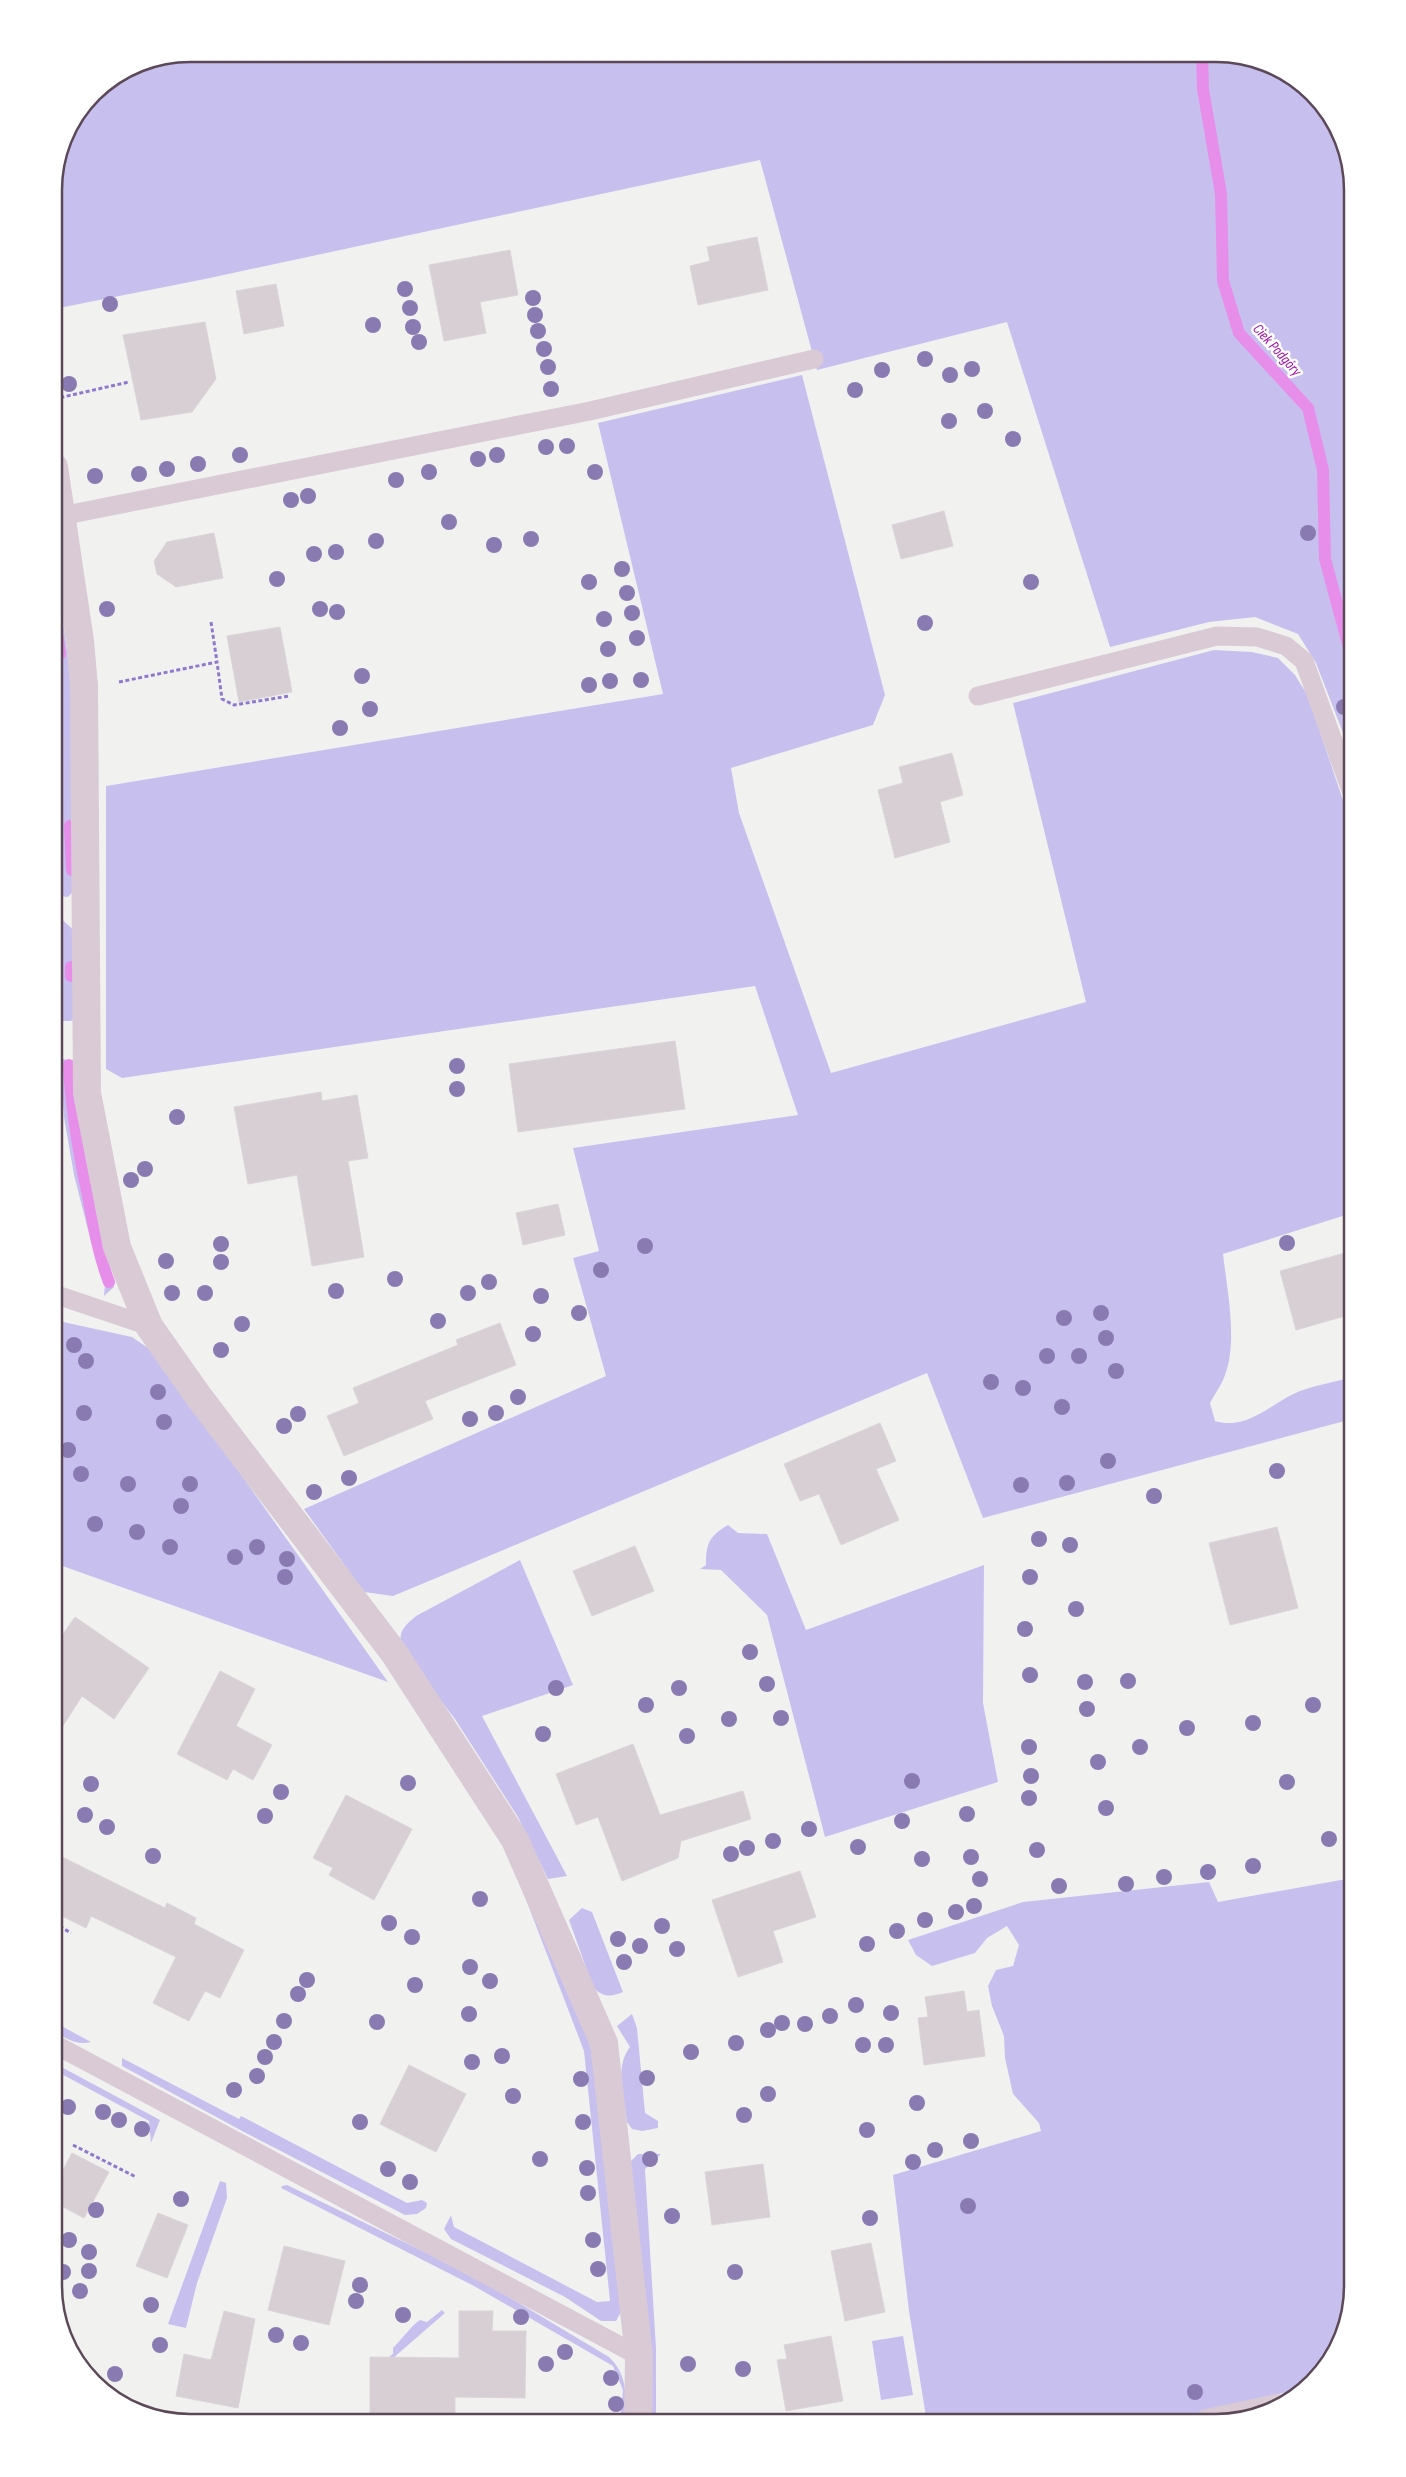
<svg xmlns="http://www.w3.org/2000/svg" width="1406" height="2477" viewBox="0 0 1406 2477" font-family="'Sofia Sans Condensed',sans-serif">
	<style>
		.green { fill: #c7c0ee }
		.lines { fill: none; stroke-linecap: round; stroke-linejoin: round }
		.stream { stroke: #e78eea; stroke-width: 12 }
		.building { fill: #d7cfd4; stroke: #dbd4d8 }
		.path { stroke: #8f79cc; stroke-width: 3; stroke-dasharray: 4 2.5; stroke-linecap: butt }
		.service { stroke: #d9cad6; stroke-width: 19 }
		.minor { stroke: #d9cad6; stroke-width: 28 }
		.tree { fill: #897bb1 }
		.labels { text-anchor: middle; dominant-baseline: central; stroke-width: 5; stroke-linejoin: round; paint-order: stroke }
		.water-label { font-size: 15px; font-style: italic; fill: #a310a8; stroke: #fff }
		.rim { fill: none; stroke: #5d4858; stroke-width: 2.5 }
	</style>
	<rect width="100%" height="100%" fill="#f1f2f0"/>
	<path class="green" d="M 191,54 L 1225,54 L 1292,77 L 1338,130 L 1352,191 L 1352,756 L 1316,663 L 1298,634 L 1255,617 L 1209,622 L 1110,647 L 1007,322 L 817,370 L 760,160 L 205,279 L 54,309 L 54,182 L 64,138 L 94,94 L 138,64 Z
		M 802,375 L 885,695 L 873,725 L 731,768 L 739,813 L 831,1073 L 1086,1002 L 1013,703 L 1214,650 L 1252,652 L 1278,658 L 1295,675 L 1308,696 L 1352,827 L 1352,1213 L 1223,1254 C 1227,1289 1238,1341 1225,1375 C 1222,1384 1215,1394 1210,1403 L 1215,1421 C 1248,1431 1272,1402 1300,1391 C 1316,1385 1335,1382 1352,1377 L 1352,1419 L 983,1518 L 927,1373 L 393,1596 L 364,1592 L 304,1509 L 606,1376 L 573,1258 L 599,1251 L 573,1148 L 798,1115 L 755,986 L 122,1078 L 106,1069 L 106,786 L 663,694 L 598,423 Z
		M 54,558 L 76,714 L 77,887 L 68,897 L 58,896 L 59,790 L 54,791 Z
		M 57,915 L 77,933 L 76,1016 L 71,1021 L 54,1021 L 54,1010 L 56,1009 Z
		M 54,1056 L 73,1062 C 79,1137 90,1215 114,1287 L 104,1296 L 105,1284 L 96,1261 L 74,1175 L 64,1117 L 61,1063 L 54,1060 Z
		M 54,1320 L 132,1337 L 154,1352 L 388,1682 L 54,1563 Z
		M 728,1525 L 738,1533 L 767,1534 L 806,1630 L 984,1565 L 983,1703 L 998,1782 L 825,1837 L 767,1615 L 721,1570 L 700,1569 L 706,1565 C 706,1544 709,1536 728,1525 Z
		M 520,1560 L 573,1685 L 482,1716 L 567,1876 L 548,1879 L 518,1817 L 455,1719 L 402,1650 C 398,1632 402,1628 416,1616 Z
		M 517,1876 L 578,2009 L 591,2049 L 622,2310 L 616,2321 L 601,2321 L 565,2297 L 451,2239 L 444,2229 L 451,2215 L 454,2227 L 597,2302 L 610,2301 L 584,2051 Z
		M 1352,1878 L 1352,2287 L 1329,2362 L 1299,2389 L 1161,2423 L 927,2423 L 909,2311 L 893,2175 L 1041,2131 L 1039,2123 L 1013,2094 L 1005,2058 L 1004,2036 L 992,2006 L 988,1986 L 996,1970 L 1013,1966 L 1019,1945 L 1007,1926 L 987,1938 L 975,1953 L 932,1966 L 916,1955 L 908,1940 L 1023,1902 L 1209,1882 L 1218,1902 Z
		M 582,1908 L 592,1912 L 623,1992 C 611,1997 603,1998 593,1987 L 569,1920 Z
		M 632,2014 L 637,2028 L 645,2113 L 658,2121 L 658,2128 L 642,2131 L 632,2129 L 627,2122 C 624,2098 614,2068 630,2047 L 617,2026 Z
		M 54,2022 L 91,2042 C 76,2046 66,2038 54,2031 Z
		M 122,2058 L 239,2119 L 241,2116 L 407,2203 L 422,2200 L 427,2203 L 426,2208 L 417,2214 L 405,2215 L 244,2132 L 122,2066 Z
		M 54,2063 L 160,2120 L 151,2143 L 149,2121 L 54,2070 Z
		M 638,2154 L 661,2154 L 645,2169 L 656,2348 L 656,2423 L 649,2423 L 630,2162 Z
		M 220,2181 L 226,2183 L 227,2198 L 197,2283 L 186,2328 L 168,2324 Z
		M 287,2185 L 474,2276 L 609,2357 C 629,2376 626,2398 624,2423 L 620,2423 L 623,2390 L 613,2366 L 474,2286 L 281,2188 L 282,2186 Z
		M 442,2310 L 445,2313 L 392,2359 L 389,2357 L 393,2354 L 393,2348 C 401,2340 412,2325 420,2320 L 427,2322 Z
		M 903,2336 L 913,2395 L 881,2400 L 872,2341 Z"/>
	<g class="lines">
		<path class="stream" d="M 1202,54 L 1203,89 L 1221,194 L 1223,281 L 1239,333 L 1308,408 L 1323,470 L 1325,559 L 1352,659
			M 54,611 L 60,654
			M 70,826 L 72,870
			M 71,976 L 71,967
			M 69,1065 C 71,1111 79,1155 89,1201 C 94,1229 99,1256 109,1282"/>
	</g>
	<path class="building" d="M 757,237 L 768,290 L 698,305 L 690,266 L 710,261 L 707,247 Z
		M 510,250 L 518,295 L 480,302 L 486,333 L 444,341 L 429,265 Z
		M 276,284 L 284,326 L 244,334 L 236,291 Z
		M 205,322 L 216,379 L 192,412 L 141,420 L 123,335 Z
		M 944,511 L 953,546 L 901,559 L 892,525 Z
		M 214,533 L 223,578 L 176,587 L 157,574 L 154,561 L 167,542 Z
		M 280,627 L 292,692 L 239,702 L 227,636 Z
		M 952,753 L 963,795 L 940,802 L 950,842 L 895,858 L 878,790 L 903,783 L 899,767 Z
		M 675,1041 L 685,1109 L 518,1132 L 509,1064 Z
		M 321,1092 L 322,1101 L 357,1095 L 368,1158 L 348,1161 L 364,1257 L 312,1266 L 297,1175 L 248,1184 L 234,1107 Z
		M 558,1204 L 565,1235 L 523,1245 L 516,1213 Z
		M 1352,1251 L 1352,1314 L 1296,1330 L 1280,1271 Z
		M 500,1323 L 516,1365 L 425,1401 L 433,1419 L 344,1456 L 327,1416 L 359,1403 L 353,1388 L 458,1345 L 456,1340 Z
		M 880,1423 L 896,1461 L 876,1469 L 899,1520 L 841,1545 L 819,1494 L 800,1501 L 784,1464 Z
		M 1277,1527 L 1298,1608 L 1230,1625 L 1209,1543 Z
		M 635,1546 L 654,1591 L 592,1616 L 573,1571 Z
		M 75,1617 L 149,1668 L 114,1719 L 82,1696 L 54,1740 L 54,1647 Z
		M 220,1671 L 255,1689 L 236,1726 L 272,1745 L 253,1780 L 233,1769 L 227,1780 L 177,1754 Z
		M 633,1744 L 660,1815 L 743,1791 L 751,1819 L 681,1841 L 678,1858 L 622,1881 L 598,1817 L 576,1825 L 556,1774 Z
		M 346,1795 L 412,1829 L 374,1900 L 329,1875 L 333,1868 L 313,1858 Z
		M 54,1853 L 165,1908 L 167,1903 L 196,1918 L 194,1924 L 244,1950 L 220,1998 L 205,1991 L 189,2021 L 153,2003 L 176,1957 L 91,1916 L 86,1928 L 54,1912 Z
		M 800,1871 L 816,1917 L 773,1931 L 783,1962 L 738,1977 L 712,1900 Z
		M 964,1991 L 967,2012 L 979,2010 L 985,2056 L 924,2065 L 918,2018 L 928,2017 L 925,1997 Z
		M 409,2065 L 466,2094 L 436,2152 L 380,2124 Z
		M 72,2153 L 109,2172 L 84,2218 L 54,2202 L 54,2187 Z
		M 763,2164 L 770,2217 L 712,2225 L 705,2172 Z
		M 158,2213 L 188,2225 L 167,2278 L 136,2266 Z
		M 871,2243 L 885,2312 L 845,2321 L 831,2251 Z
		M 284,2246 L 345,2261 L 329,2325 L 268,2310 Z
		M 224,2311 L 255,2319 L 238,2408 L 176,2396 L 184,2354 L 211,2360 Z
		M 459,2311 L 493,2311 L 492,2331 L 526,2331 L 525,2398 L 455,2397 L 455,2423 L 370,2423 L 370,2357 L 459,2358 Z
		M 831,2336 L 843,2401 L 786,2411 L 777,2360 L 787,2359 L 784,2345 Z"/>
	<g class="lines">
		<path class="path" d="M 54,399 L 129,382
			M 211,622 L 217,662
			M 119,682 L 217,662 L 222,699 L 234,705 L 289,696
			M 54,1923 L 71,1933
			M 73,2145 L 136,2177"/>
		<path class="service" d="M 61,516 L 590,411 L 814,359
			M 978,696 L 1217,636 L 1257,637 L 1286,646 L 1304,661 L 1352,793
			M 54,1294 L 149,1326
			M 54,2044 L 639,2356"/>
		<path class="minor" d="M 54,467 L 80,641 L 84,686 L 87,1093 L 117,1247 L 149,1326 L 199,1397 L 394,1653 L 515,1840 L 604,2043 L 639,2356 L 638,2423
			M 1208,2423 L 1277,2408"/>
	</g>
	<g class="tree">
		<circle cx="405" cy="289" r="8"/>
		<circle cx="533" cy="298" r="8"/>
		<circle cx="110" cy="304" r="8"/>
		<circle cx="410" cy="308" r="8"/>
		<circle cx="535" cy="315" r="8"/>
		<circle cx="373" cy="325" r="8"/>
		<circle cx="413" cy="327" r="8"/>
		<circle cx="538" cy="331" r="8"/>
		<circle cx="419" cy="342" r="8"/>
		<circle cx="544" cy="349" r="8"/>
		<circle cx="925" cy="359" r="8"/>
		<circle cx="548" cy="367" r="8"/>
		<circle cx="972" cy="369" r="8"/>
		<circle cx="882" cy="370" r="8"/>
		<circle cx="950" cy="375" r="8"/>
		<circle cx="69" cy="384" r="8"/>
		<circle cx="551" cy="389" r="8"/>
		<circle cx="855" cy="390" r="8"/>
		<circle cx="985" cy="411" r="8"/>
		<circle cx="949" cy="421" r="8"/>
		<circle cx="1013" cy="439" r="8"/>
		<circle cx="567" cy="446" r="8"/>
		<circle cx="546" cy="447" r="8"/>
		<circle cx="240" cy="455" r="8"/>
		<circle cx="497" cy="455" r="8"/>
		<circle cx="478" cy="459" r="8"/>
		<circle cx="198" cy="464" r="8"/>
		<circle cx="167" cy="469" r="8"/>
		<circle cx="429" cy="472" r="8"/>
		<circle cx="595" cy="472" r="8"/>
		<circle cx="139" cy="474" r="8"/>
		<circle cx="95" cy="476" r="8"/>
		<circle cx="396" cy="480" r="8"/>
		<circle cx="308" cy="496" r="8"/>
		<circle cx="291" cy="500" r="8"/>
		<circle cx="449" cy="522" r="8"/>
		<circle cx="1308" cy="533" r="8"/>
		<circle cx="531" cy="539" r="8"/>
		<circle cx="376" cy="541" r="8"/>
		<circle cx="494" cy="545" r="8"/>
		<circle cx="336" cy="552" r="8"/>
		<circle cx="314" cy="554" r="8"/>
		<circle cx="622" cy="569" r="8"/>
		<circle cx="277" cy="579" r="8"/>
		<circle cx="589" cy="582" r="8"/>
		<circle cx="1031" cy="582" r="8"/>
		<circle cx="627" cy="593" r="8"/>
		<circle cx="107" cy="609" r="8"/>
		<circle cx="320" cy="609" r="8"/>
		<circle cx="337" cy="612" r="8"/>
		<circle cx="632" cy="613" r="8"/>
		<circle cx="604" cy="619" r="8"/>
		<circle cx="925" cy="623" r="8"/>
		<circle cx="637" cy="638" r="8"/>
		<circle cx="608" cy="649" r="8"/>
		<circle cx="362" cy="676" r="8"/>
		<circle cx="641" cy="680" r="8"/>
		<circle cx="610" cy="681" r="8"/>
		<circle cx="589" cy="685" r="8"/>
		<circle cx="1344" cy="707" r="8"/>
		<circle cx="370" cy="709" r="8"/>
		<circle cx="340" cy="728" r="8"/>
		<circle cx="457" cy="1066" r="8"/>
		<circle cx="457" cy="1089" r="8"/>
		<circle cx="177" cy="1117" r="8"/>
		<circle cx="145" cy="1169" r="8"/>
		<circle cx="131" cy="1180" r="8"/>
		<circle cx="1287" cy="1243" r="8"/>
		<circle cx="221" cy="1244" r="8"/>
		<circle cx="645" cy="1246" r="8"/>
		<circle cx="166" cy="1261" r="8"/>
		<circle cx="221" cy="1262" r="8"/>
		<circle cx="601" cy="1270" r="8"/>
		<circle cx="395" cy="1279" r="8"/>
		<circle cx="489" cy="1282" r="8"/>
		<circle cx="336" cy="1291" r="8"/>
		<circle cx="172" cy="1293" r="8"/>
		<circle cx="205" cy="1293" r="8"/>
		<circle cx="468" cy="1293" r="8"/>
		<circle cx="541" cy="1296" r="8"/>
		<circle cx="579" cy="1313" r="8"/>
		<circle cx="1101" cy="1313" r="8"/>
		<circle cx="1064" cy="1318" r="8"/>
		<circle cx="438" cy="1321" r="8"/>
		<circle cx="242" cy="1324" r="8"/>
		<circle cx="533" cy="1334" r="8"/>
		<circle cx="1106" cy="1338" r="8"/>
		<circle cx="74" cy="1345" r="8"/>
		<circle cx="221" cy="1350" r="8"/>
		<circle cx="1047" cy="1356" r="8"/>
		<circle cx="1079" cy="1356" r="8"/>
		<circle cx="86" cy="1361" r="8"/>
		<circle cx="1116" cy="1371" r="8"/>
		<circle cx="991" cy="1382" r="8"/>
		<circle cx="1023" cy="1388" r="8"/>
		<circle cx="158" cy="1392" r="8"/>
		<circle cx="518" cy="1397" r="8"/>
		<circle cx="1062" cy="1407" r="8"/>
		<circle cx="84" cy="1413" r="8"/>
		<circle cx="496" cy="1413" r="8"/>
		<circle cx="298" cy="1414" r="8"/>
		<circle cx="470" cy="1419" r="8"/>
		<circle cx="164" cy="1422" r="8"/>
		<circle cx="284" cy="1426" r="8"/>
		<circle cx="68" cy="1450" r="8"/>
		<circle cx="1108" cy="1461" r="8"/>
		<circle cx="1277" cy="1471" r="8"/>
		<circle cx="81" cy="1474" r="8"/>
		<circle cx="349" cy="1478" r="8"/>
		<circle cx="1067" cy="1483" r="8"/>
		<circle cx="128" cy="1484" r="8"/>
		<circle cx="190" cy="1484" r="8"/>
		<circle cx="1021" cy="1485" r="8"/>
		<circle cx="314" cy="1492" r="8"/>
		<circle cx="1154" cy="1496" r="8"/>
		<circle cx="181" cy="1506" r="8"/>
		<circle cx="95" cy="1524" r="8"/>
		<circle cx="137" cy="1532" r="8"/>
		<circle cx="1039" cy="1539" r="8"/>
		<circle cx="1070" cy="1545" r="8"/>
		<circle cx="170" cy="1547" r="8"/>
		<circle cx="257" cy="1547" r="8"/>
		<circle cx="235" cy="1557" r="8"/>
		<circle cx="287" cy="1559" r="8"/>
		<circle cx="285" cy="1577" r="8"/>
		<circle cx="1030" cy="1577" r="8"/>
		<circle cx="1076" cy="1609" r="8"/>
		<circle cx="1025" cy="1629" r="8"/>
		<circle cx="750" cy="1652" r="8"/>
		<circle cx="1030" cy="1675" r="8"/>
		<circle cx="1128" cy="1681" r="8"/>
		<circle cx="1085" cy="1682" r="8"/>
		<circle cx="767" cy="1684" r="8"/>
		<circle cx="556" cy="1688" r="8"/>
		<circle cx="679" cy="1688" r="8"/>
		<circle cx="646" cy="1705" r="8"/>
		<circle cx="1313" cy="1705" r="8"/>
		<circle cx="1087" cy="1709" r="8"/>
		<circle cx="781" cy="1718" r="8"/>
		<circle cx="729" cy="1719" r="8"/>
		<circle cx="1253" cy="1723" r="8"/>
		<circle cx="1187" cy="1728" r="8"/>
		<circle cx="543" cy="1734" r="8"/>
		<circle cx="687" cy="1736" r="8"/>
		<circle cx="1029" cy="1747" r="8"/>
		<circle cx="1140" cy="1747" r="8"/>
		<circle cx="1098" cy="1762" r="8"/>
		<circle cx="1031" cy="1776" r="8"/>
		<circle cx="912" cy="1781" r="8"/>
		<circle cx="1287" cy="1782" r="8"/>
		<circle cx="408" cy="1783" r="8"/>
		<circle cx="91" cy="1784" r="8"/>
		<circle cx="281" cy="1792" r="8"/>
		<circle cx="1029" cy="1798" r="8"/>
		<circle cx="1106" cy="1808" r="8"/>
		<circle cx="967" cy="1814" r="8"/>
		<circle cx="85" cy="1815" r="8"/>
		<circle cx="265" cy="1816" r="8"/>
		<circle cx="902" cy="1821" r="8"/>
		<circle cx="107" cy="1827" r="8"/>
		<circle cx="809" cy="1829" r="8"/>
		<circle cx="1329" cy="1839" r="8"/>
		<circle cx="773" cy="1841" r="8"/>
		<circle cx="858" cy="1847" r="8"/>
		<circle cx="747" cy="1848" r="8"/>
		<circle cx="1037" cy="1850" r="8"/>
		<circle cx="731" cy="1854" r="8"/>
		<circle cx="153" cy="1856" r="8"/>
		<circle cx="971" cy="1857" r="8"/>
		<circle cx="922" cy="1859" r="8"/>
		<circle cx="1253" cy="1866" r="8"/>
		<circle cx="1208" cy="1872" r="8"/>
		<circle cx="1164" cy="1877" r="8"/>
		<circle cx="980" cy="1879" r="8"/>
		<circle cx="1126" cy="1884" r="8"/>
		<circle cx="1059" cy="1886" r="8"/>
		<circle cx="480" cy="1899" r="8"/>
		<circle cx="974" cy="1906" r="8"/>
		<circle cx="956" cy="1912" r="8"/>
		<circle cx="925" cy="1920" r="8"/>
		<circle cx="389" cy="1923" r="8"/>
		<circle cx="662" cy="1926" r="8"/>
		<circle cx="897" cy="1931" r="8"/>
		<circle cx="412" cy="1937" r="8"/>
		<circle cx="618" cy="1939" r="8"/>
		<circle cx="867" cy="1944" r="8"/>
		<circle cx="640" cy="1946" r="8"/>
		<circle cx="677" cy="1949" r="8"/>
		<circle cx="624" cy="1962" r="8"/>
		<circle cx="470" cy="1967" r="8"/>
		<circle cx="307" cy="1980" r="8"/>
		<circle cx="490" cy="1981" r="8"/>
		<circle cx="415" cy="1985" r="8"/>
		<circle cx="298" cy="1994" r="8"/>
		<circle cx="856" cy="2005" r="8"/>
		<circle cx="891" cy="2013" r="8"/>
		<circle cx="469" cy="2014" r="8"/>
		<circle cx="830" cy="2016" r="8"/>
		<circle cx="284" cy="2021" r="8"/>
		<circle cx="377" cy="2022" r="8"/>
		<circle cx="782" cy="2023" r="8"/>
		<circle cx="805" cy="2024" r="8"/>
		<circle cx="768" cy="2030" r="8"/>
		<circle cx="274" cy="2042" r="8"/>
		<circle cx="736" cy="2043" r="8"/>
		<circle cx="863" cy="2045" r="8"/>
		<circle cx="886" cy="2045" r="8"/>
		<circle cx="691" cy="2052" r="8"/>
		<circle cx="502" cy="2056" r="8"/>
		<circle cx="265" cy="2057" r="8"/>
		<circle cx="472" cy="2062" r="8"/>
		<circle cx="257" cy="2076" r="8"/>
		<circle cx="647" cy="2078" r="8"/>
		<circle cx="581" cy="2079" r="8"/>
		<circle cx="234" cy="2090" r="8"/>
		<circle cx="768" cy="2094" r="8"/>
		<circle cx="513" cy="2096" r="8"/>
		<circle cx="917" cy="2103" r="8"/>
		<circle cx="68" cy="2107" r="8"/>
		<circle cx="103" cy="2112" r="8"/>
		<circle cx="744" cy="2115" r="8"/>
		<circle cx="119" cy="2120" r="8"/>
		<circle cx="360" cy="2122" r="8"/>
		<circle cx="583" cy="2122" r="8"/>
		<circle cx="142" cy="2129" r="8"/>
		<circle cx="867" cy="2130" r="8"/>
		<circle cx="971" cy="2141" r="8"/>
		<circle cx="935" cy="2150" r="8"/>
		<circle cx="540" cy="2159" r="8"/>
		<circle cx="650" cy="2159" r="8"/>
		<circle cx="913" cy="2162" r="8"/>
		<circle cx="587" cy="2168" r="8"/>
		<circle cx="388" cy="2169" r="8"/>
		<circle cx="410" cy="2182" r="8"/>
		<circle cx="588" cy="2193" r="8"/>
		<circle cx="181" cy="2199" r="8"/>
		<circle cx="968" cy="2206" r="8"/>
		<circle cx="96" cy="2210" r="8"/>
		<circle cx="672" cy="2216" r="8"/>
		<circle cx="870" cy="2218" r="8"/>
		<circle cx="69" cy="2240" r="8"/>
		<circle cx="593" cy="2240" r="8"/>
		<circle cx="89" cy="2252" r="8"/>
		<circle cx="598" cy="2269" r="8"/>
		<circle cx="89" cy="2271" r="8"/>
		<circle cx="63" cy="2272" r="8"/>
		<circle cx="735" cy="2272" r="8"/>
		<circle cx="360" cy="2285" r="8"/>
		<circle cx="80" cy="2291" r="8"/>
		<circle cx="356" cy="2301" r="8"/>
		<circle cx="151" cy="2305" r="8"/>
		<circle cx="403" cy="2315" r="8"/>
		<circle cx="521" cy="2317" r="8"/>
		<circle cx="276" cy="2335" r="8"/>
		<circle cx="301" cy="2343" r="8"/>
		<circle cx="160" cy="2345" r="8"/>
		<circle cx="565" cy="2352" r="8"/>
		<circle cx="546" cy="2364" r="8"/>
		<circle cx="688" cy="2364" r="8"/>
		<circle cx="743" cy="2369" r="8"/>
		<circle cx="115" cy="2374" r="8"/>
		<circle cx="611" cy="2378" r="8"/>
		<circle cx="1195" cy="2392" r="8"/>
		<circle cx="616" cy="2404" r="8"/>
	</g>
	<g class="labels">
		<g class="water-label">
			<text transform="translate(1277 350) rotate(48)">Ciek Podgóry</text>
		</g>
	</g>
	<path d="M0 0H1406V2477H0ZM190 62H1216A128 128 0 0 1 1344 190V2286A128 128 0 0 1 1216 2414H190A128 128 0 0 1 62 2286V190A128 128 0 0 1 190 62Z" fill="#fff" fill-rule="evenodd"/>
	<path class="rim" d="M190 62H1216A128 128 0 0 1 1344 190V2286A128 128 0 0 1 1216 2414H190A128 128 0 0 1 62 2286V190A128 128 0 0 1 190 62Z"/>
</svg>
